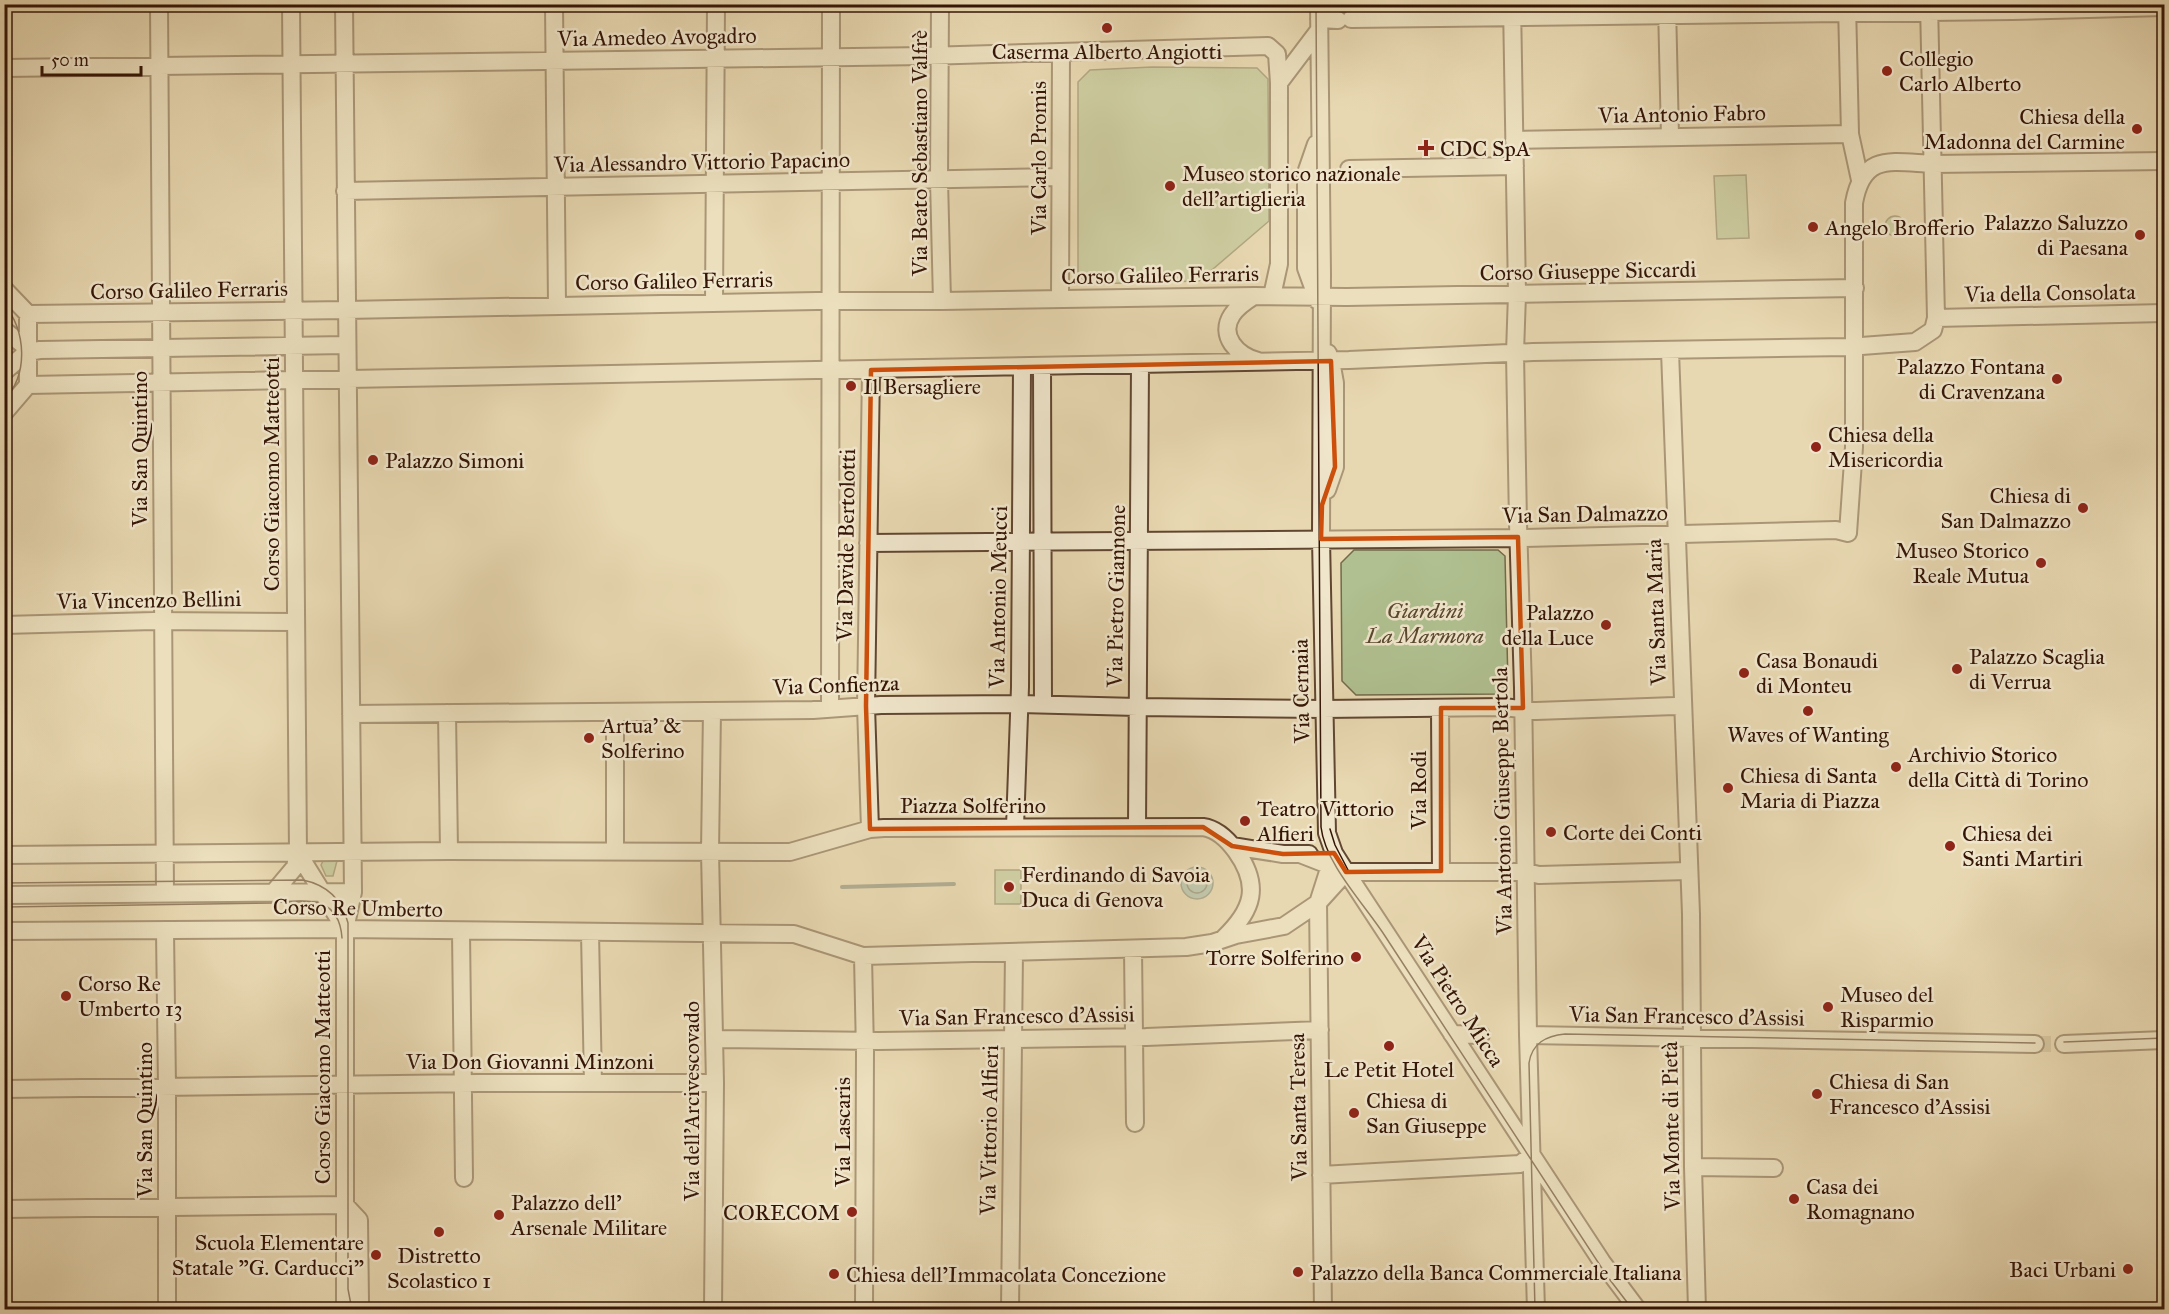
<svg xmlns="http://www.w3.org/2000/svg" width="2169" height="1314" viewBox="0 0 2169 1314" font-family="'IM FELL Great Primer',serif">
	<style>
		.green { fill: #b0c090; stroke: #726a4b; stroke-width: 1.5 }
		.water { fill: #97b9ad; stroke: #6f776a; stroke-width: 1.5 }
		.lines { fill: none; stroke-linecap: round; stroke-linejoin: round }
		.shore { stroke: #66675a; stroke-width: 1.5 }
		.stream { stroke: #6f776a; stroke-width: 4 }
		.minor-tunnel { stroke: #c4b18f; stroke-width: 16; stroke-dasharray: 16 8; stroke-linecap: butt }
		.minor-casing { stroke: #614631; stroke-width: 20 }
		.minor { stroke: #f0e6cc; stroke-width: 16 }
		.tram { stroke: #341506; stroke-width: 1.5 }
		.marked { fill: none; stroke: #cd4f0b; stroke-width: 4.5; stroke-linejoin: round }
		.poi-dot { fill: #8f2418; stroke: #f0e6cc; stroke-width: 2 }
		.labels { text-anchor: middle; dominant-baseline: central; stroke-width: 5; stroke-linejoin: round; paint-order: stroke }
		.street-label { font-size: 22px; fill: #341506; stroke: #f0e6cc }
		.poi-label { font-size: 22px; fill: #341506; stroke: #f0e6cc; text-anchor: start }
		.park-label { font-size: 22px; font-style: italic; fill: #59482f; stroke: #f0e6cc }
	</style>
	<rect width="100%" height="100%" fill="#e8d8b1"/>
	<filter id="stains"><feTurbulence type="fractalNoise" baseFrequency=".00333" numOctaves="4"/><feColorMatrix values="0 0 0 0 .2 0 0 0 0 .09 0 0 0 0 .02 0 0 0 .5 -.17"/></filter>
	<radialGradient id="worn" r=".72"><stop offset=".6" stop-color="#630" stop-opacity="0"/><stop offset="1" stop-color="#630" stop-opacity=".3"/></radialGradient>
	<path class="green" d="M 1152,67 L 1257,68 L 1268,79 L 1269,221 L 1199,281 L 1088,284 L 1078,274 L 1078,82 L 1090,70 Z
		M 1746,175 L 1749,238 L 1717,239 L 1714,176 Z
		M1885 226a10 10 0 1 1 20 0a10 10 0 1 1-20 0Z
		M 1354,550 L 1498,550 L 1505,556 L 1508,685 L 1499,694 L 1356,695 L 1342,681 L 1341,563 Z
		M 323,861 L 337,861 L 333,876 L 326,876 L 321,865 Z
		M 995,870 L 1021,870 L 1021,904 L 995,904 Z"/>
	<path class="water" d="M1181 883a16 16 0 1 1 32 0a16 16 0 1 1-32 0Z"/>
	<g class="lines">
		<path class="shore" d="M1187 883a10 10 0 1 1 20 0a10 10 0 1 1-20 0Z"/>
		<path class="stream" d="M 842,887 L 954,884"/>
		<path class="minor-tunnel" d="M 2035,1044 L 2064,1044"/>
		<g class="minor-casing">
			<path id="minor" d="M 159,4 L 165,893
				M 291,4 L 298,853 L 345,929
				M 344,4 L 353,892 L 345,929 L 345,1310
				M 554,4 L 557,305
				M 940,4 L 939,180 L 942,301
				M 1319,4 L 1322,274 L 1321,539 L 1327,833 L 1334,853 L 1346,872 L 1602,1262 L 1638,1310
				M 1512,4 L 1517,294 L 1515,353 L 1518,523 L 1523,688 L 1528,1035 L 1536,1310
				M 1847,4 L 1850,134 L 1860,180
				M 1667,5 L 1670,137
				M 1319,19 L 1338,20
				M 1351,19 L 2012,11 L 2164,7
				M 4,68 L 926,56 L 1268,46 L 1277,54 L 1279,83 L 1279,264 L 1272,296
				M 1279,83 L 1319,30
				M 1514,140 L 1850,134
				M 1316,144 L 1306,173 L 1306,268 L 1318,301
				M 1349,169 L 1515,166
				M 345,191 L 1060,177
				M 4,289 L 28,314 L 28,385 L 4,413
				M 1254,296 C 1246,301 1237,307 1232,315 C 1218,336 1238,356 1258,361
				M 1060,299 L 1061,53
				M 714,302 L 716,4
				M 28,314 L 346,310 L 817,301 L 942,301 L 1254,296 L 1347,297 L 1855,288
				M 1936,318 L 2164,313
				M 4,330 L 22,344 L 27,352
				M 1670,351 L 1691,914 L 1693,1167 L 1697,1310
				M 1042,366 L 1043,705
				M 4,372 L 27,352 L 40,350 L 346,345
				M 28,385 L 1349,360 L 1533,352 L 1848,347 L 1915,342 L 1933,330 L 1936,318 L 1929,4
				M 1327,490 L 1335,467 L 1335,383 L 1331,361 L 1328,353
				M 868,543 L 1525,538 L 1836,530 L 1848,533 L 1854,447 L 1854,203 C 1863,152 1892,162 1933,164 L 2164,161
				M 4,625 L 154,621 L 295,622
				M 1440,708 L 1441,871
				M 830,709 C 831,474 830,239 831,4
				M 712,711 L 710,852 L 715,1083 L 713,1310
				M 447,713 L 449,851
				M 351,714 L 813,710 L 881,705 L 1020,704 L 1137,707 L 1323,709 L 1504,707 L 1536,711 L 1675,706 L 1683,708
				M 1015,827 L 1020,687 L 1022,367
				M 1137,827 L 1140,365
				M 870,829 L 866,706 L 871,370
				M 1232,846 L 1283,854 L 1309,854
				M 615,851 L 615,712
				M 1300,854 L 1346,872 L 1526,872 L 1539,875 L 1688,871
				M 4,855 L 449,851 L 790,852 L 870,829 L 884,828 L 1203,827 C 1217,829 1228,840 1236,851 C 1261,886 1253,910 1224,938
				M 274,892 L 295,867 L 298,853
				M 4,895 L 353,892
				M 165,930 L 167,1087 L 167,1310
				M 4,931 L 341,929 L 794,934 L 863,956 L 1186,947 L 1212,943 L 1236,935 L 1284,926 L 1318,903 L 1346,872
				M 461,932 L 464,1178
				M 590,933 L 593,1083
				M 1133,949 L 1135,1123
				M 863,956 L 865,1052 L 864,1310
				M 1452,1034 L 1481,1035
				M 1528,1035 L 2035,1044
				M 714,1039 L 878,1041 L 1146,1037 L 1320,1030
				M 2064,1044 L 2164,1040
				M 4,1089 L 479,1083 L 715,1083
				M 1693,1167 L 1774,1168
				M 1321,1175 L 1520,1164 L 1532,1155
				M 345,1205 L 359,1220 L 360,1302 L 357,1310
				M 4,1209 L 345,1205
				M 1010,1310 L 1014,952
				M 1323,1310 L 1318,903 L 1334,853"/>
		</g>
		<use href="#minor" class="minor"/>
		<path class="tram" d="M 1316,4 L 1321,827 C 1325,864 1365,905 1385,936 C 1459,1050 1533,1163 1607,1276 L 1633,1310
			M 4,304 C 26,331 29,374 4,400
			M 1330,829 L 1335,845 L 1348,870
			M 4,883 L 303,880 C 327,885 342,899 348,923 L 348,1289 L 352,1310
			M 4,907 L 272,903 C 304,900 339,894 342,938
			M 2064,1042 L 2164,1038
			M 1535,1310 L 1529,1063 C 1532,1043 1546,1036 1565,1034 L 2035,1043"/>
	</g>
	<path d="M0 0H2169V1314H0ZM 1331,361 L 1335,467 L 1322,505 L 1321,539 L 1518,537 L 1523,708 L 1441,708 L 1441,871 L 1346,872 L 1334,853 L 1283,854 L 1232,846 L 1203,827 L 870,829 L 866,706 L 871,370 Z" fill="#e8d8b1" fill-opacity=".55" fill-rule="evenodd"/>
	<path class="marked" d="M 1331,361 L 1335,467 L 1322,505 L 1321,539 L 1518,537 L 1523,708 L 1441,708 L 1441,871 L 1346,872 L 1334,853 L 1283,854 L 1232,846 L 1203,827 L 870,829 L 866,706 L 871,370 Z"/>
	<g class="poi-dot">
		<circle cx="1107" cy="28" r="6"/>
		<circle cx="1887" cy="71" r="6"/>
		<circle cx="2137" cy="129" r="6"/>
		<path d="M1423 139h6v6h6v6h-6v6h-6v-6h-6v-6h6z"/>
		<circle cx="1170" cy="186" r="6"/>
		<circle cx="1813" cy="227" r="6"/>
		<circle cx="2140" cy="235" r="6"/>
		<circle cx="2057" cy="379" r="6"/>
		<circle cx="851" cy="386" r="6"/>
		<circle cx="1816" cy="447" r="6"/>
		<circle cx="373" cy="460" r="6"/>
		<circle cx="2083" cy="508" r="6"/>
		<circle cx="2041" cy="563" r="6"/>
		<circle cx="1606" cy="625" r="6"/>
		<circle cx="1957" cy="669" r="6"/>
		<circle cx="1744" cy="673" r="6"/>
		<circle cx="1808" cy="711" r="6"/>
		<circle cx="589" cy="738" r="6"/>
		<circle cx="1896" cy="767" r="6"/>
		<circle cx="1728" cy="788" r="6"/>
		<circle cx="1245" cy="821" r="6"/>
		<circle cx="1551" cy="832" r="6"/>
		<circle cx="1950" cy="846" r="6"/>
		<circle cx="1009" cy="887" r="6"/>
		<circle cx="1356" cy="957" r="6"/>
		<circle cx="66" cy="996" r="6"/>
		<circle cx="1828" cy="1007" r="6"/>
		<circle cx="1389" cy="1046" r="6"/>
		<circle cx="1817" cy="1094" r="6"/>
		<circle cx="1354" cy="1113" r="6"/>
		<circle cx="1794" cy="1199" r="6"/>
		<circle cx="852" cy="1212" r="6"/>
		<circle cx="499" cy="1215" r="6"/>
		<circle cx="439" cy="1232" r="6"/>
		<circle cx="376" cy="1255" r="6"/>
		<circle cx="2128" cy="1269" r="6"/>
		<circle cx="1298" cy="1272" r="6"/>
		<circle cx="834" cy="1274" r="6"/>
	</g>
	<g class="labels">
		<g class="street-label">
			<text transform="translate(657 37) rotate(-1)">Via Amedeo Avogadro</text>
			<text transform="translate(1682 114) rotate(-1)">Via Antonio Fabro</text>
			<text transform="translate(919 153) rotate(-90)">Via Beato Sebastiano Valfrè</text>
			<text transform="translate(1038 158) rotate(-90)">Via Carlo Promis</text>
			<text transform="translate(702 162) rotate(-1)">Via Alessandro Vittorio Papacino</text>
			<text transform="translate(1588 271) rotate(-1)">Corso Giuseppe Siccardi</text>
			<text transform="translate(1160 275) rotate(-1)">Corso Galileo Ferraris</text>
			<text transform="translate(674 281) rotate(-1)">Corso Galileo Ferraris</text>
			<text transform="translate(189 290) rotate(-1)">Corso Galileo Ferraris</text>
			<text transform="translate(2050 293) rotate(-1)">Via della Consolata</text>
			<text transform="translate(139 449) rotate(-90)">Via San Quintino</text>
			<text transform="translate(271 474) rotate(-90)">Corso Giacomo Matteotti</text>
			<text transform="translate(1585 514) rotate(-1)">Via San Dalmazzo</text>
			<text transform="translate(846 545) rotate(-89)">Via Davide Bertolotti</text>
			<text transform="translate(1116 596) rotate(-89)">Via Pietro Giannone</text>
			<text transform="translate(998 597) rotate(-89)">Via Antonio Meucci</text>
			<text transform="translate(149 600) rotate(-1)">Via Vincenzo Bellini</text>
			<text transform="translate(1656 612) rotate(-92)">Via Santa Maria</text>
			<text transform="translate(836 685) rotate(-2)">Via Confienza</text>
			<text transform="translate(1301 691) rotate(-91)">Via Cernaia</text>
			<text transform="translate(1418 790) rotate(-90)">Via Rodi</text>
			<text transform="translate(1502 801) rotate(-91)">Via Antonio Giuseppe Bertola</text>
			<text x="973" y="805">Piazza Solferino</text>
			<text transform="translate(358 908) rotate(1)">Corso Re Umberto</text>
			<text transform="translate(1458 1001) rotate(57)">Via Pietro Micca</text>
			<text transform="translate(1017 1016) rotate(-1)">Via San Francesco d'Assisi</text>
			<text transform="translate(1687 1016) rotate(1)">Via San Francesco d'Assisi</text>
			<text x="530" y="1061">Via Don Giovanni Minzoni</text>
			<text transform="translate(322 1067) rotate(-90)">Corso Giacomo Matteotti</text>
			<text transform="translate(691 1101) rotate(-90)">Via dell'Arcivescovado</text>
			<text transform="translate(1298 1107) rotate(-91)">Via Santa Teresa</text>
			<text transform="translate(144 1120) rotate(-90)">Via San Quintino</text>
			<text transform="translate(1671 1126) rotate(-91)">Via Monte di Pietà</text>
			<text transform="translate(989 1130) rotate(-89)">Via Vittorio Alfieri</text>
			<text transform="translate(842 1132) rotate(-90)">Via Lascaris</text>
		</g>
		<g class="poi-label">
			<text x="1107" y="51" text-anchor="middle">Caserma Alberto Angiotti</text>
			<text x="1899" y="58">Collegio<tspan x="1899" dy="25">Carlo Alberto</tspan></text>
			<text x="2125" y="116" text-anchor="end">Chiesa della<tspan x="2125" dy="25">Madonna del Carmine</tspan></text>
			<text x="1440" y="148">CDC SpA</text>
			<text x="1182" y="173">Museo storico nazionale<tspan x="1182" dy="25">dell'artiglieria</tspan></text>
			<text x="2128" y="222" text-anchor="end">Palazzo Saluzzo<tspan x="2128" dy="25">di Paesana</tspan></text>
			<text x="1825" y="227">Angelo Brofferio</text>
			<text x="2045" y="366" text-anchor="end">Palazzo Fontana<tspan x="2045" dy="25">di Cravenzana</tspan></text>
			<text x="863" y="386">Il Bersagliere</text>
			<text x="1828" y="434">Chiesa della<tspan x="1828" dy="25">Misericordia</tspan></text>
			<text x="385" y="460">Palazzo Simoni</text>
			<text x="2071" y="495" text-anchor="end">Chiesa di<tspan x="2071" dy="25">San Dalmazzo</tspan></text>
			<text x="2029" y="550" text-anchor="end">Museo Storico<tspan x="2029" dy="25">Reale Mutua</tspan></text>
			<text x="1594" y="612" text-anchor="end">Palazzo<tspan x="1594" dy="25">della Luce</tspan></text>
			<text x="1969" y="656">Palazzo Scaglia<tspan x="1969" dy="25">di Verrua</tspan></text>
			<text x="1756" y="660">Casa Bonaudi<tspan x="1756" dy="25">di Monteu</tspan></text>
			<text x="601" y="725">Artua' &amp;<tspan x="601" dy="25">Solferino</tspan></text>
			<text x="1808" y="734" text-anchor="middle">Waves of Wanting</text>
			<text x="1908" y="754">Archivio Storico<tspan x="1908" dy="25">della Città di Torino</tspan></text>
			<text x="1740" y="775">Chiesa di Santa<tspan x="1740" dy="25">Maria di Piazza</tspan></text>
			<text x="1257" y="808">Teatro Vittorio<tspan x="1257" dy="25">Alfieri</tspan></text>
			<text x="1563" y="832">Corte dei Conti</text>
			<text x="1962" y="833">Chiesa dei<tspan x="1962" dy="25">Santi Martiri</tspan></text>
			<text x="1021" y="874">Ferdinando di Savoia<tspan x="1021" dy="25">Duca di Genova</tspan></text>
			<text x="1344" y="957" text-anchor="end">Torre Solferino</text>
			<text x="78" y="983">Corso Re<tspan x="78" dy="25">Umberto 13</tspan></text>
			<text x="1840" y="994">Museo del<tspan x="1840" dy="25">Risparmio</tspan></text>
			<text x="1389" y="1069" text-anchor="middle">Le Petit Hotel</text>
			<text x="1829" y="1081">Chiesa di San<tspan x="1829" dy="25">Francesco d'Assisi</tspan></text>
			<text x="1366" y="1100">Chiesa di<tspan x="1366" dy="25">San Giuseppe</tspan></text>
			<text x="1806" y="1186">Casa dei<tspan x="1806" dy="25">Romagnano</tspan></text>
			<text x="511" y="1202">Palazzo dell'<tspan x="511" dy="25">Arsenale Militare</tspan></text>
			<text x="840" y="1212" text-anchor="end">CORECOM</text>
			<text x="364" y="1242" text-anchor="end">Scuola Elementare<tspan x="364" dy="25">Statale "G. Carducci"</tspan></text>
			<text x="439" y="1255" text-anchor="middle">Distretto<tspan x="439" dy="25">Scolastico 1</tspan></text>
			<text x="2116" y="1269" text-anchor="end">Baci Urbani</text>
			<text x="1310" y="1272">Palazzo della Banca Commerciale Italiana</text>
			<text x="846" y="1274">Chiesa dell'Immacolata Concezione</text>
		</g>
		<g class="park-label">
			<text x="1425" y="610">Giardini<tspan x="1425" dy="25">La Marmora</tspan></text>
		</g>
	</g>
	<rect width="2169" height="1314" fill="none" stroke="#e8d8b1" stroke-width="24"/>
	<rect x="6" y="6" width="2157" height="1302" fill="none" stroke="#341506" stroke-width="3"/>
	<rect x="12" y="12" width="2145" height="1290" fill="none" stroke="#341506" stroke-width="1.5"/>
	<path d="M42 66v9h99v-9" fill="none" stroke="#341506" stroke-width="3"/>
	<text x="51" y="66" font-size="18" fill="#341506" stroke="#f0e6cc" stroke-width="4.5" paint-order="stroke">50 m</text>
	<rect width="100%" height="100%" filter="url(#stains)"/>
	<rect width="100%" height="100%" fill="url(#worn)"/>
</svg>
